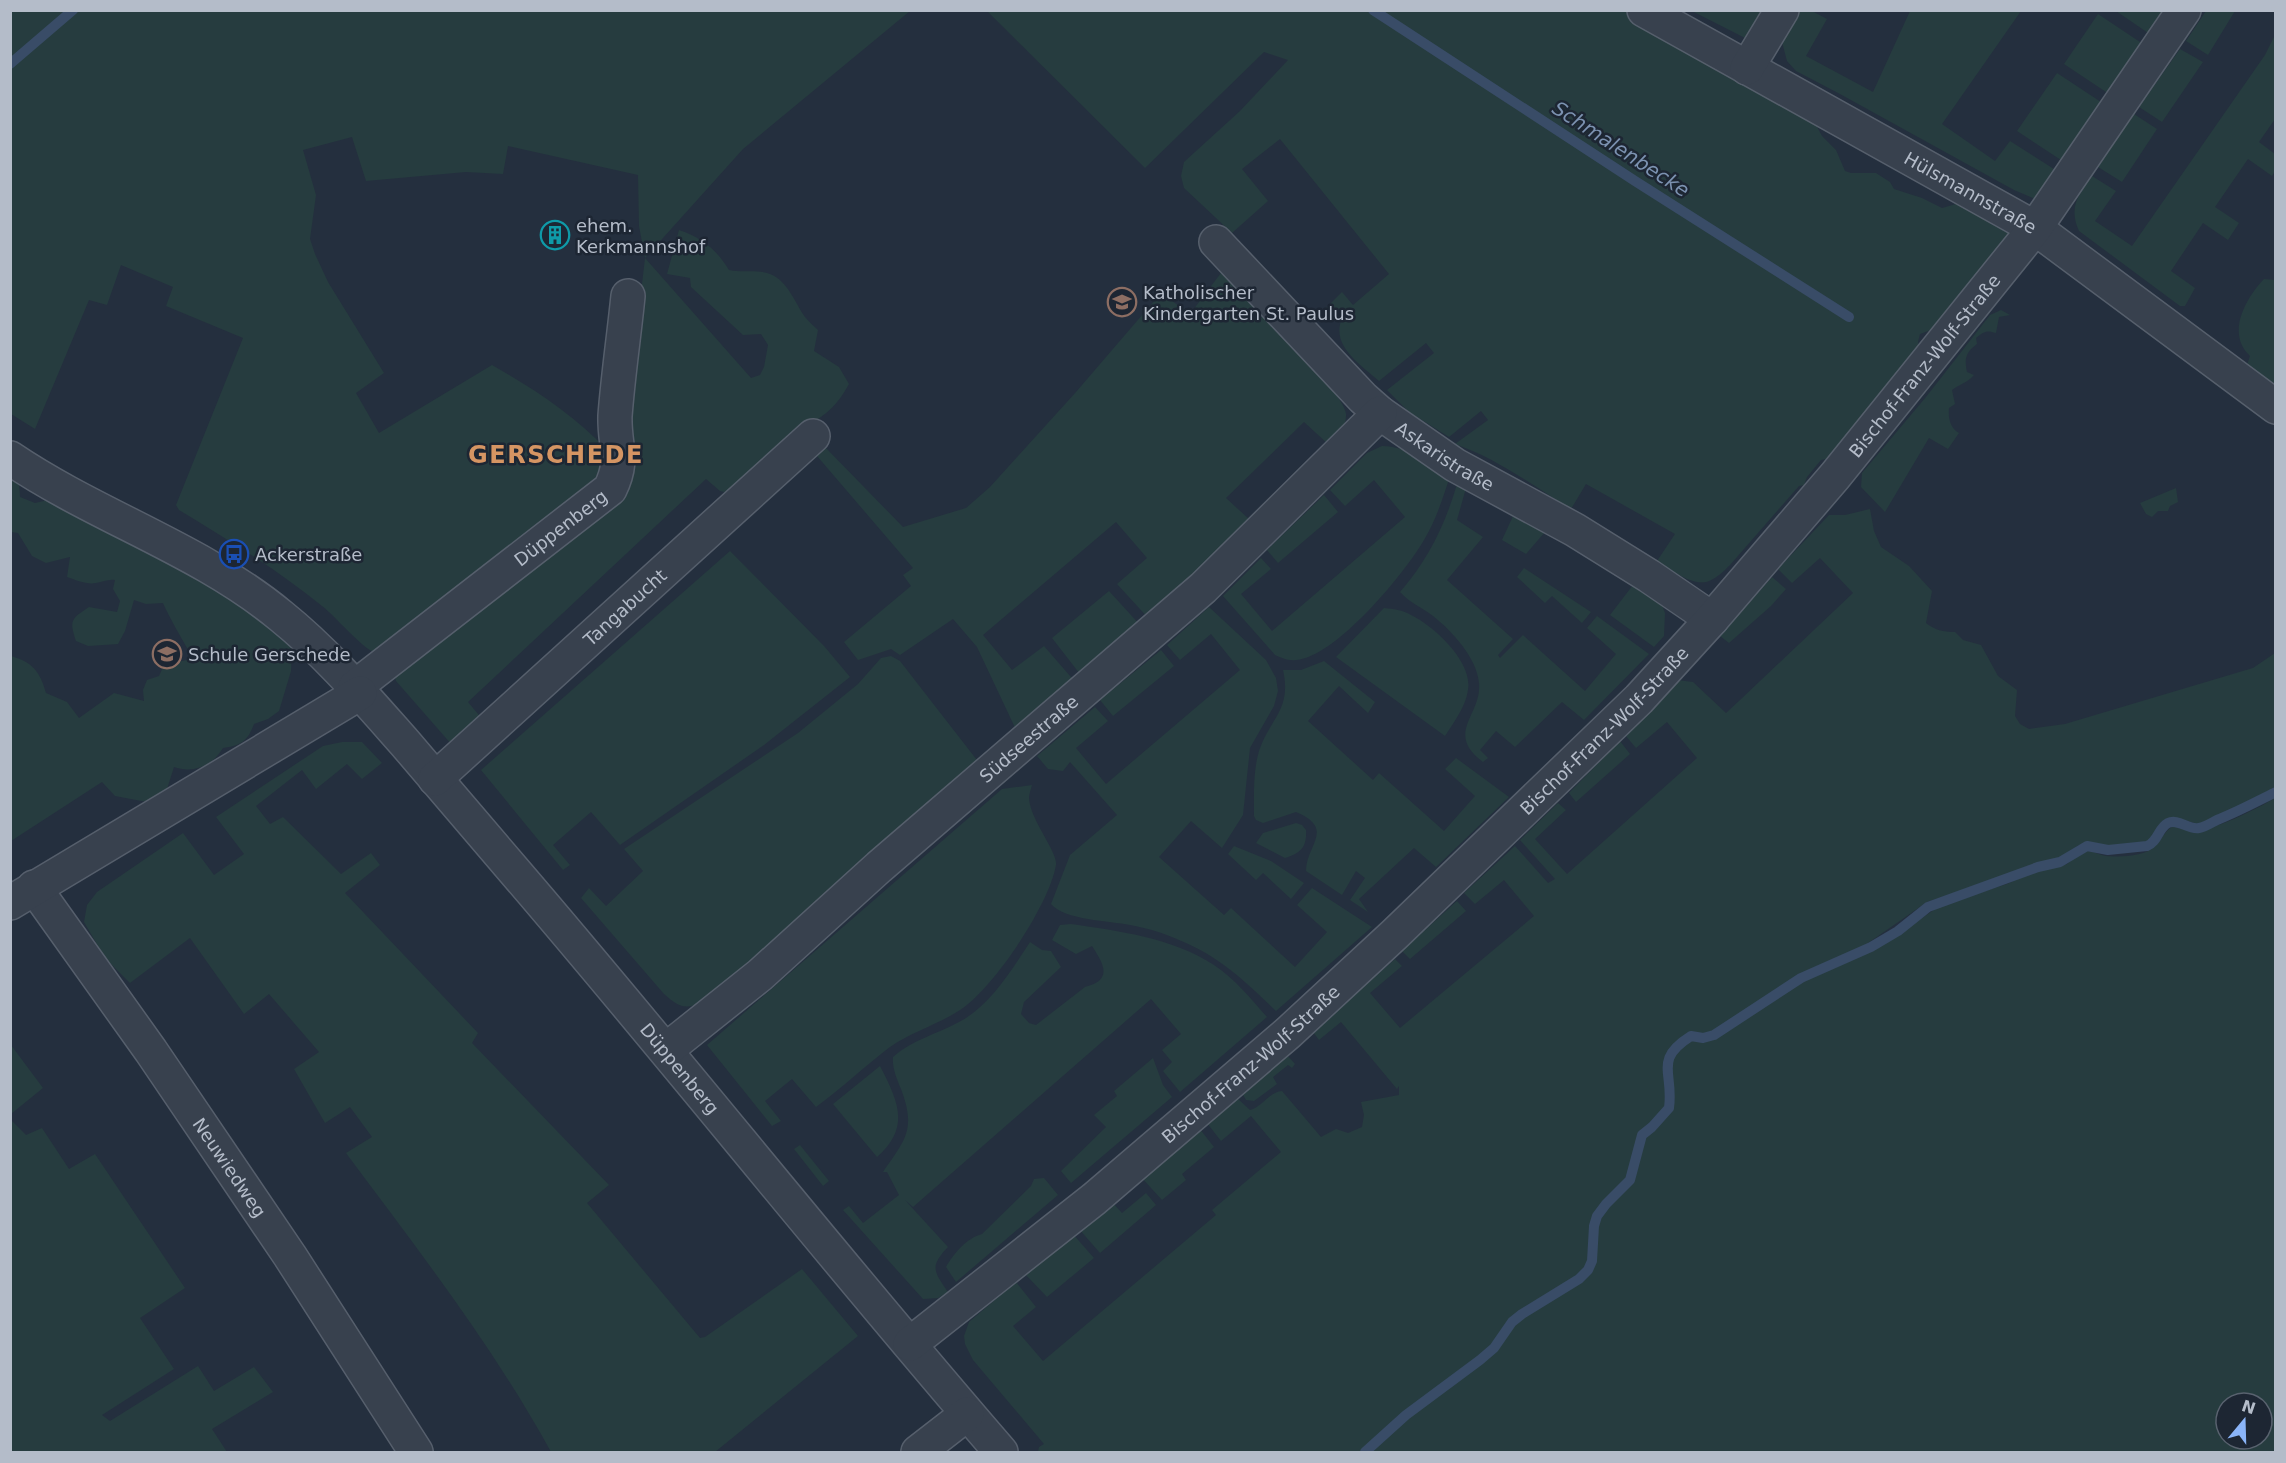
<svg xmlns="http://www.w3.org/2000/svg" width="2286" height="1463" viewBox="0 0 2286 1463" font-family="'DejaVu Sans',sans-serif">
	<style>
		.green { fill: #263c3f; fill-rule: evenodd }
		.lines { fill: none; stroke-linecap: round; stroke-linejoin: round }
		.stream { stroke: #394c67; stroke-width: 10 }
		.minor-casing { stroke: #565f6c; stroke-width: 36 }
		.minor { stroke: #38414e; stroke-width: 33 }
		.labels { text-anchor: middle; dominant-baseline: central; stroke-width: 5; stroke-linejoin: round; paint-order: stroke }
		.street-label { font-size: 18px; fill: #b4bcc9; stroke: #1d2633 }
		.poi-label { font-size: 18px; fill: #b4bcc9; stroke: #1d2633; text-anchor: start }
		.water-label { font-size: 20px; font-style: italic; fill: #7c92b1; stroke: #1d2633 }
		.district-label { font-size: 24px; font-weight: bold; letter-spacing: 1.5px; fill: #d59563; stroke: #1d2633 }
	</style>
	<rect width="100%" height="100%" fill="#242f3e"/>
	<path class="green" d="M 10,11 L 910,11 L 743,149 L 645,258 L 751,378 L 760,375 L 764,367 L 768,345 L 761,334 L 743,335 L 691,287 L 690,278 L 667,274 L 679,230 C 702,238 716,249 729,270 C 742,273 758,269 770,274 C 788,281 795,303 805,317 C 809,322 814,326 818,330 L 814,351 L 839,367 L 849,384 C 836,408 824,416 801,430 L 795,428 L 796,430 L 737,495 L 720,491 L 706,479 L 468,702 L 483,720 L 452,745 L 396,681 L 394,674 L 613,496 L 627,412 L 645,258 L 639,226 L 638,175 L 508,146 L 503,174 L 466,172 L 366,181 L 352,137 L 303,150 L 316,195 L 310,239 L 315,254 L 328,282 L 384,373 L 356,393 L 379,433 L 492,365 C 534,389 574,415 607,450 L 603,481 L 374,652 C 362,648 335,616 322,606 C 277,569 228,540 179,510 L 176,505 L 243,338 L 166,306 L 173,287 L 121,265 L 107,305 L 89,300 L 35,429 L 11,414 Z
		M 987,11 L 1627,11 L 1813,119 L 1822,136 L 1836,150 L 1845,171 L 1851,173 L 1876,173 L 1890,182 L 1894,189 L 1922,198 L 1942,208 L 1956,204 L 1972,207 L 1986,216 L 1991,224 L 2010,232 L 2003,251 L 1942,326 L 1920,334 L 1918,342 L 1920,352 L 1844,449 L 1833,451 L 1832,458 L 1821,460 L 1807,477 L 1804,485 L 1799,486 L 1730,565 C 1724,571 1715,580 1706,582 C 1690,585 1670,569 1657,561 L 1675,534 L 1586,484 L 1571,509 C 1534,486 1496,458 1455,444 L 1488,420 L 1481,411 L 1449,437 L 1409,412 L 1387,390 L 1434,353 L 1426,343 L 1379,381 C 1362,366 1332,347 1341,321 L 1326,308 L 1342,292 L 1353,305 L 1389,274 L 1280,139 L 1242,169 L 1268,201 L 1232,233 L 1184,188 L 1181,176 L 1184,162 L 1240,111 L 1288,60 L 1264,52 L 1145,168 Z
		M 1692,11 L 1761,10 L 1761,11 L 1745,38 Z
		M 1800,11 L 1812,11 L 1827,19 L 1806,56 L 1873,92 L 1910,11 L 2021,11 L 1942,124 L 1995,161 L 2010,141 L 2057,171 L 2035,199 L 2014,190 L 1840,94 L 1796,71 L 1787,61 L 1782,42 Z
		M 2116,11 L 2167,11 L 2151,35 Z
		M 2206,11 L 2235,11 L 2208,55 L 2186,41 Z
		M 2098,14 L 2143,44 L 2109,94 L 2064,64 Z
		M 2275,35 L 2275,119 L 2259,142 L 2275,154 L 2275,171 L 2272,176 L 2248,159 L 2215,207 L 2239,223 L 2228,240 L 2203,223 L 2171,271 L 2195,288 L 2185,306 L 2180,306 L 2079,231 C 2068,206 2079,195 2092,176 L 2116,191 L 2095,221 L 2132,246 L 2265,55 Z
		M 2180,49 L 2203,62 L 2162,122 L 2139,107 Z
		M 2057,73 L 2104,104 L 2064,162 L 2017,131 Z
		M 2134,114 L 2157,129 L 2122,182 L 2098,167 Z
		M 1221,273 C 1242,295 1345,391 1346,414 C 1347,427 1336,436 1328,444 L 1304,422 L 1226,498 L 1250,520 L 1150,620 L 1117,584 L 1147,558 L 1116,522 L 983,635 L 1012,670 L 1044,646 L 1077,684 L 1018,734 L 977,647 L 953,619 L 900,655 L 891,649 L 858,660 L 844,642 L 911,586 L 903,575 L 913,568 L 817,456 L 824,446 L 903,527 L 966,508 L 990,487 L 1076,392 L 1161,293 L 1190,314 Z
		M 2264,279 L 2275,280 L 2275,401 L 2243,377 L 2250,356 C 2226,334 2245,299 2264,279 Z
		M 2001,310 L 2010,315 L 1999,317 L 1996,333 C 1987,330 1984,331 1976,338 L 1977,344 C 1966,352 1964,358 1967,372 L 1974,375 C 1967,383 1960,384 1952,390 L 1955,404 L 1949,408 C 1948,418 1950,428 1959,433 L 1948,449 L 1929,438 L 1885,512 L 1861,487 L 1862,473 L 1926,397 L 1990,315 Z
		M 1382,446 C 1407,446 1428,463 1450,476 C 1443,498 1436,520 1424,540 C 1405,573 1336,657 1296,660 C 1288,661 1282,658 1275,655 L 1223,596 L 1261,558 L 1271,569 L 1241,594 L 1272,631 L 1405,517 L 1374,480 L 1345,506 L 1330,490 L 1367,453 Z
		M 10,467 L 19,482 L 20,497 L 35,503 L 48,500 L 168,558 L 176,568 L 205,578 L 288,637 L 292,650 L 291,671 L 279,711 L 268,719 L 254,724 C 248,741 240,746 223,748 C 213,765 194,774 174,767 L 167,789 L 152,803 L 115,796 L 102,782 L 11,841 L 11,656 C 32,662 40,671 46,693 L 67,702 L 79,718 L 114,693 L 144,701 L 143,690 L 147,680 L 159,676 L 164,665 L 205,656 C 201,654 193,654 190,652 C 187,649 165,609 163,603 L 146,604 L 134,600 L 125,631 L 118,644 L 88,646 L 76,641 C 69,620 71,619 89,607 L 117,612 L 120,601 L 113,589 L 115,580 C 108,579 103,582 96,583 C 87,585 76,580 67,577 L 70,557 L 46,563 L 32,556 L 18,533 L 11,532 Z
		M 1457,484 L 1466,488 L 1457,520 L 1483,537 L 1447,580 L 1513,639 L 1498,655 L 1500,658 L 1523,635 L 1585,691 L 1616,654 L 1587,628 L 1597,616 L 1649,654 L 1584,720 L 1562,702 L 1515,747 L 1496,731 L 1480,750 L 1488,758 L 1483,762 C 1444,733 1482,715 1479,683 C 1477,658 1452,631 1433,616 C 1421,607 1410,603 1400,592 C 1428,560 1445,525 1457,484 Z
		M 2176,488 L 2178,502 L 2170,506 L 2168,511 L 2158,511 L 2152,517 L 2146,514 L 2140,503 Z
		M 1324,495 L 1338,512 L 1278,563 L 1267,550 Z
		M 1870,509 L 1874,531 L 1881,547 L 1909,566 L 1932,591 L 1926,623 C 1935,630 1943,632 1955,632 L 1963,640 L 1981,645 L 1998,676 L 2017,690 L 2015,716 L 2020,724 L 2029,729 L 2065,724 L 2253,668 L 2275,653 L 2275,787 L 2236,810 L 2198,824 L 2173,817 L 2166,819 L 2153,838 L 2146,843 L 2121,846 L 2108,847 L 2088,843 L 2079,845 L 2059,858 L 1927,902 L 1868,943 L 1873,950 L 1943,904 L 2007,884 L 2026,875 L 2067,864 L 2075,857 L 2088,851 C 2094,851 2099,855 2106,856 C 2120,857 2145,857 2155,846 C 2162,839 2165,830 2174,826 C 2180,828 2186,831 2192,831 C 2213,831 2257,809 2275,798 L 2275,1452 L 1038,1452 L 1039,1447 L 1044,1444 L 973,1360 L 965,1344 L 964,1336 L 969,1322 L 1016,1282 L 1036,1307 L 1013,1326 L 1043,1361 L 1216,1215 L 1212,1210 L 1281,1152 L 1251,1116 L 1221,1141 L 1207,1123 L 1236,1097 L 1250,1110 C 1262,1107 1269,1092 1282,1091 L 1321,1137 L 1336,1129 L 1348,1133 L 1362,1127 L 1364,1115 L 1361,1102 L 1399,1095 L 1399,1086 L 1397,1089 L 1341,1022 L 1319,1040 L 1313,1032 L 1395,959 L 1402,966 L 1370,993 L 1400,1028 L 1534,916 L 1504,880 L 1475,904 L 1464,893 L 1515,846 L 1548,883 L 1555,879 L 1520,840 L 1558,803 L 1566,810 L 1535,839 L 1567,874 L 1697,758 L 1667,722 L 1636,748 L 1625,735 L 1677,680 L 1693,682 L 1726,713 L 1740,700 L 1853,593 L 1820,558 L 1792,583 L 1778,569 L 1829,515 L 1845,515 ZM 2226,1403 L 2262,1403 L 2262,1439 L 2226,1439 Z
		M 1514,514 L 1545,532 L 1526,554 L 1502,540 Z
		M 730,551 L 824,646 L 850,677 L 764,745 L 620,845 L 591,812 L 553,845 L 570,865 L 563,870 L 481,770 Z
		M 1524,568 L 1591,612 L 1582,623 L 1552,596 L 1545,603 L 1517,577 Z
		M 1772,577 L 1786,589 L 1771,606 L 1729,643 L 1720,636 Z
		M 1633,585 L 1662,605 L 1665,613 L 1664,636 L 1654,647 L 1610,615 Z
		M 1109,591 L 1141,626 L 1083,678 L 1052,638 Z
		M 1209,607 L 1266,660 L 1276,678 L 1278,691 L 1274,706 L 1250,748 L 1243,815 L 1222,848 L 1191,821 L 1159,857 L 1224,915 L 1231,908 L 1295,967 L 1327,932 L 1297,905 L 1312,888 L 1372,927 L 1276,1011 C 1246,982 1219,956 1179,940 C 1164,933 1147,928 1130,925 C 1110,921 1064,920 1051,904 L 1070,855 L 1117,815 L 1070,762 L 1063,771 L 1048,769 L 1037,756 L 1095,707 L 1108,721 L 1076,748 L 1106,784 L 1240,670 L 1211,634 L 1180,660 L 1167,645 Z
		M 1384,608 C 1393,609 1403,610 1411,615 C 1434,626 1473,662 1468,690 C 1466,706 1454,722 1445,736 L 1336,657 Z
		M 1161,650 L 1174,666 L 1113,716 L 1100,700 Z
		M 891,656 L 900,661 L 980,764 L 703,1003 C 684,1009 680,1008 664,994 L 581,898 L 589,888 L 606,906 L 643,871 L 624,849 L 798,733 L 858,684 L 881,658 Z
		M 1324,661 L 1375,702 L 1368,713 L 1339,686 L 1308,721 L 1373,780 L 1379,773 L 1444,831 L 1475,796 L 1445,769 L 1456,758 L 1509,797 L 1436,867 L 1414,848 L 1359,899 L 1368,912 L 1350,900 L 1365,878 L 1356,871 L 1342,895 L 1306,871 C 1306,845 1336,829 1296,812 L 1263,823 L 1256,820 L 1254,816 C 1254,795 1253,771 1259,751 C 1270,718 1292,710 1283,670 L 1301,670 Z
		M 1620,741 L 1630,754 L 1576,802 L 1569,793 Z
		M 342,742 L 362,742 L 382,763 L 362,779 L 347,764 L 316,789 L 302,770 L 256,806 L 270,824 L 283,817 L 341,874 L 371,853 L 380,865 L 345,893 L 478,1033 L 472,1043 L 609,1185 L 587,1203 L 700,1338 L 705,1337 L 802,1269 L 858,1336 L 715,1452 L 551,1452 C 493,1346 418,1250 346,1153 L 372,1137 L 350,1107 L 325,1123 L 294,1069 L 319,1052 L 269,994 L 244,1014 L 190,938 L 130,983 L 105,958 L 84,922 L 87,905 L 97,892 L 183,833 L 214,875 L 244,854 L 216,817 L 323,746 Z
		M 1032,785 C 1031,789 1029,794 1029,798 C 1030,820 1058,852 1056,865 C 1049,905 996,984 963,1008 C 940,1024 913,1031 890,1047 C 865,1066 842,1088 816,1107 L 792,1079 L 765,1101 L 781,1121 L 772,1126 L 707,1045 L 1002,789 Z
		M 1296,823 L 1302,825 L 1306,830 C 1307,847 1301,853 1285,858 L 1256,843 L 1263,833 Z
		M 1234,846 L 1271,861 L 1304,883 L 1291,899 L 1263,873 L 1256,880 L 1228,854 Z
		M 1457,901 L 1466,911 L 1410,959 L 1402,951 Z
		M 1071,924 C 1119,931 1173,938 1214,965 C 1235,979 1251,999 1267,1017 L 1180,1092 L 1163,1071 L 1172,1062 L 1162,1050 L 1181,1034 L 1151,999 L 913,1207 L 905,1200 L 948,1247 C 929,1267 934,1271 948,1292 L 938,1298 L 923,1299 L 843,1210 L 849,1206 L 863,1223 L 899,1195 L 887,1172 L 883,1172 C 906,1139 916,1129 901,1089 C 897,1079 892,1068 893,1057 C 912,1040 937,1034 959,1022 C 990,1006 1011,971 1030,942 L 1042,950 L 1051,951 L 1061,967 L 1024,1002 L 1021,1014 L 1029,1023 L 1036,1025 L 1085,987 C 1114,980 1103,963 1092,946 L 1076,954 L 1052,940 L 1060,925 Z
		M 11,1045 L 43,1088 L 11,1114 Z
		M 1287,1055 L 1295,1064 L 1292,1068 L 1288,1065 L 1273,1077 L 1277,1084 L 1254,1101 L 1246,1100 L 1242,1093 Z
		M 1153,1058 L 1163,1085 L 1172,1097 L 1071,1183 L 1061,1171 L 1106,1127 L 1094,1115 L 1117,1096 L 1114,1091 Z
		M 880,1066 C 898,1101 911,1127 877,1157 L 833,1104 Z
		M 10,1119 L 26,1135 L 42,1128 L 69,1169 L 95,1154 L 185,1288 L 140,1318 L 174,1369 L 102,1415 L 110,1421 L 198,1366 L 214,1391 L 254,1367 L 273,1392 L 212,1429 L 227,1452 L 12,1452 Z
		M 1199,1128 L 1214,1147 L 1182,1174 L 1186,1180 L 1162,1200 L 1141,1177 Z
		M 800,1145 L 829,1181 L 823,1186 L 794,1149 Z
		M 1044,1178 L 1058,1195 L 956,1282 L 946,1267 C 954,1253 967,1238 982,1234 L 1031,1186 L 1034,1179 Z
		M 1146,1193 L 1156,1205 L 1100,1253 L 1079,1229 L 1111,1201 L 1122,1213 Z
		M 1072,1233 L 1094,1258 L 1047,1297 L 1025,1274 Z"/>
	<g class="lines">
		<path class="stream" d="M 1373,10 L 1635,181 L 1849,317
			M 10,64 L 73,10
			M 1365,1452 L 1406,1415 L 1480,1360 L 1494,1348 L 1512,1322 L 1522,1314 L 1579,1279 L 1588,1270 L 1592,1261 L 1594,1226 L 1597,1216 L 1606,1204 L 1630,1180 L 1642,1135 L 1652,1127 L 1669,1108 C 1674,1072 1653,1060 1691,1036 L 1703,1038 L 1714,1035 L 1801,978 L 1871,947 L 1898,931 L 1928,907 L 2038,867 L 2060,862 L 2087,846 L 2108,850 L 2147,846 C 2158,842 2158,828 2168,823 C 2178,818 2188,830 2199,828 C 2205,827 2211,823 2217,820 C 2237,812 2256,802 2276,792"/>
		<g class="minor-casing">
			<g id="minor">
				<path id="s1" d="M 1644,10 L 2035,228 L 2276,407"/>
				<path d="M 1747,68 L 1782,10"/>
				<path id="s2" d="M 1216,242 L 1363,398 L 1380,413 L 1455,465 L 1575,530 L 1649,576 L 1712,619"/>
				<path id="s3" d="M 10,458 C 97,517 200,549 281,616 C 327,653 366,699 405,743 C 442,786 479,830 516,873 C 680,1064 836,1262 1001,1452"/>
				<path id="s4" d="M 355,687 L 610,489 C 625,459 614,446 615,416 C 618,376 624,336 628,296"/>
				<path id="s5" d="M 435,779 L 813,436"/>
				<path id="s6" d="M 34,887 L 151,1051 L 290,1256 L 416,1452"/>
				<path d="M 10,903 L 360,693"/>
				<path id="s7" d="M 666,1050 L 760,975 L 879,867 L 1203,588 L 1380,413"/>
				<path id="s8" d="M 910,1344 L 1094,1199 L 1288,1033 L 1395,934 L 1639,699 L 1712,619 L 1835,476 L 2035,228 L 2184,10"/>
				<path d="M 918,1452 L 967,1414"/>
			</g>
		</g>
		<use href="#minor" class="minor"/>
	</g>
	<defs>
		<g id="building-ring" transform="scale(1.5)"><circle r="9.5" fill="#1d2633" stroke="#0f9aa8" stroke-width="1.5"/><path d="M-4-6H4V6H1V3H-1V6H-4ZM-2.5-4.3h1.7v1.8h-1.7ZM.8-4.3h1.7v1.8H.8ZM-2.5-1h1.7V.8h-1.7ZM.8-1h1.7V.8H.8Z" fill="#0f9aa8"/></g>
		<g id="school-ring" transform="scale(1.5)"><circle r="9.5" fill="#1d2633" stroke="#8d6e63" stroke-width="1.5"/><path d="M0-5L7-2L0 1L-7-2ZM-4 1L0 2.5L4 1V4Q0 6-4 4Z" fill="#8d6e63"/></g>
		<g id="bus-ring" transform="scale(1.5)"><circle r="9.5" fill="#1d2633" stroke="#1a4fb4" stroke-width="1.5"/><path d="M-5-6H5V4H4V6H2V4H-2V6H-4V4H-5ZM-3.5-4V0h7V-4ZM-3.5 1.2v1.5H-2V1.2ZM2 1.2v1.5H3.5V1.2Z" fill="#1a4fb4"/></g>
	</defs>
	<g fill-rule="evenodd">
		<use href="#building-ring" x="555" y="235"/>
		<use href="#school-ring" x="1122" y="302"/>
		<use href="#bus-ring" x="234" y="554"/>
		<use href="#school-ring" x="167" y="654"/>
	</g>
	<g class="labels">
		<g class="street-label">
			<text stroke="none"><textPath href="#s1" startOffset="374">Hülsmannstraße</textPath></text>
			<text stroke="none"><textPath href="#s8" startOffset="1413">Bischof-Franz-Wolf-Straße</textPath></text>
			<text stroke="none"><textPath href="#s2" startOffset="315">Askaristraße</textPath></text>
			<text stroke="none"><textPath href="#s4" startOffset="260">Düppenberg</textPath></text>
			<text stroke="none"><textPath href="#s5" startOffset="256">Tangabucht</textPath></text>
			<text stroke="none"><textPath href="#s8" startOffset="927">Bischof-Franz-Wolf-Straße</textPath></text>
			<text stroke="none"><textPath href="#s7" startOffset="478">Südseestraße</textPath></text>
			<text stroke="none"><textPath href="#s8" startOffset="441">Bischof-Franz-Wolf-Straße</textPath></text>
			<text stroke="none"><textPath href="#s3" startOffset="918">Düppenberg</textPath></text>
			<text stroke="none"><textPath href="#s6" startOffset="342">Neuwiedweg</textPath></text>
		</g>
		<g class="poi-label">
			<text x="576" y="225">ehem.<tspan x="576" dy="21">Kerkmannshof</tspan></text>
			<text x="1143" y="292">Katholischer<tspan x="1143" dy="21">Kindergarten St. Paulus</tspan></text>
			<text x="255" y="554">Ackerstraße</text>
			<text x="188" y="654">Schule Gerschede</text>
		</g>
		<g class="water-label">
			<text transform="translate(1621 149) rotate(33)">Schmalenbecke</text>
		</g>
		<g class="district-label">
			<text x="556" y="455">GERSCHEDE</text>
		</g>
	</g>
	<rect width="2286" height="1463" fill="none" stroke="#b4bcc9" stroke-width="24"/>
	<g transform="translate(2244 1421) rotate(19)"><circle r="28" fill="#1d2633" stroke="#59626f" stroke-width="1.5"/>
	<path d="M0-4.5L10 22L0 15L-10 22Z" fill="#8ab4f8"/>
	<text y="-9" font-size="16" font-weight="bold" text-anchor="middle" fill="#b4bcc9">N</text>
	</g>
</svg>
